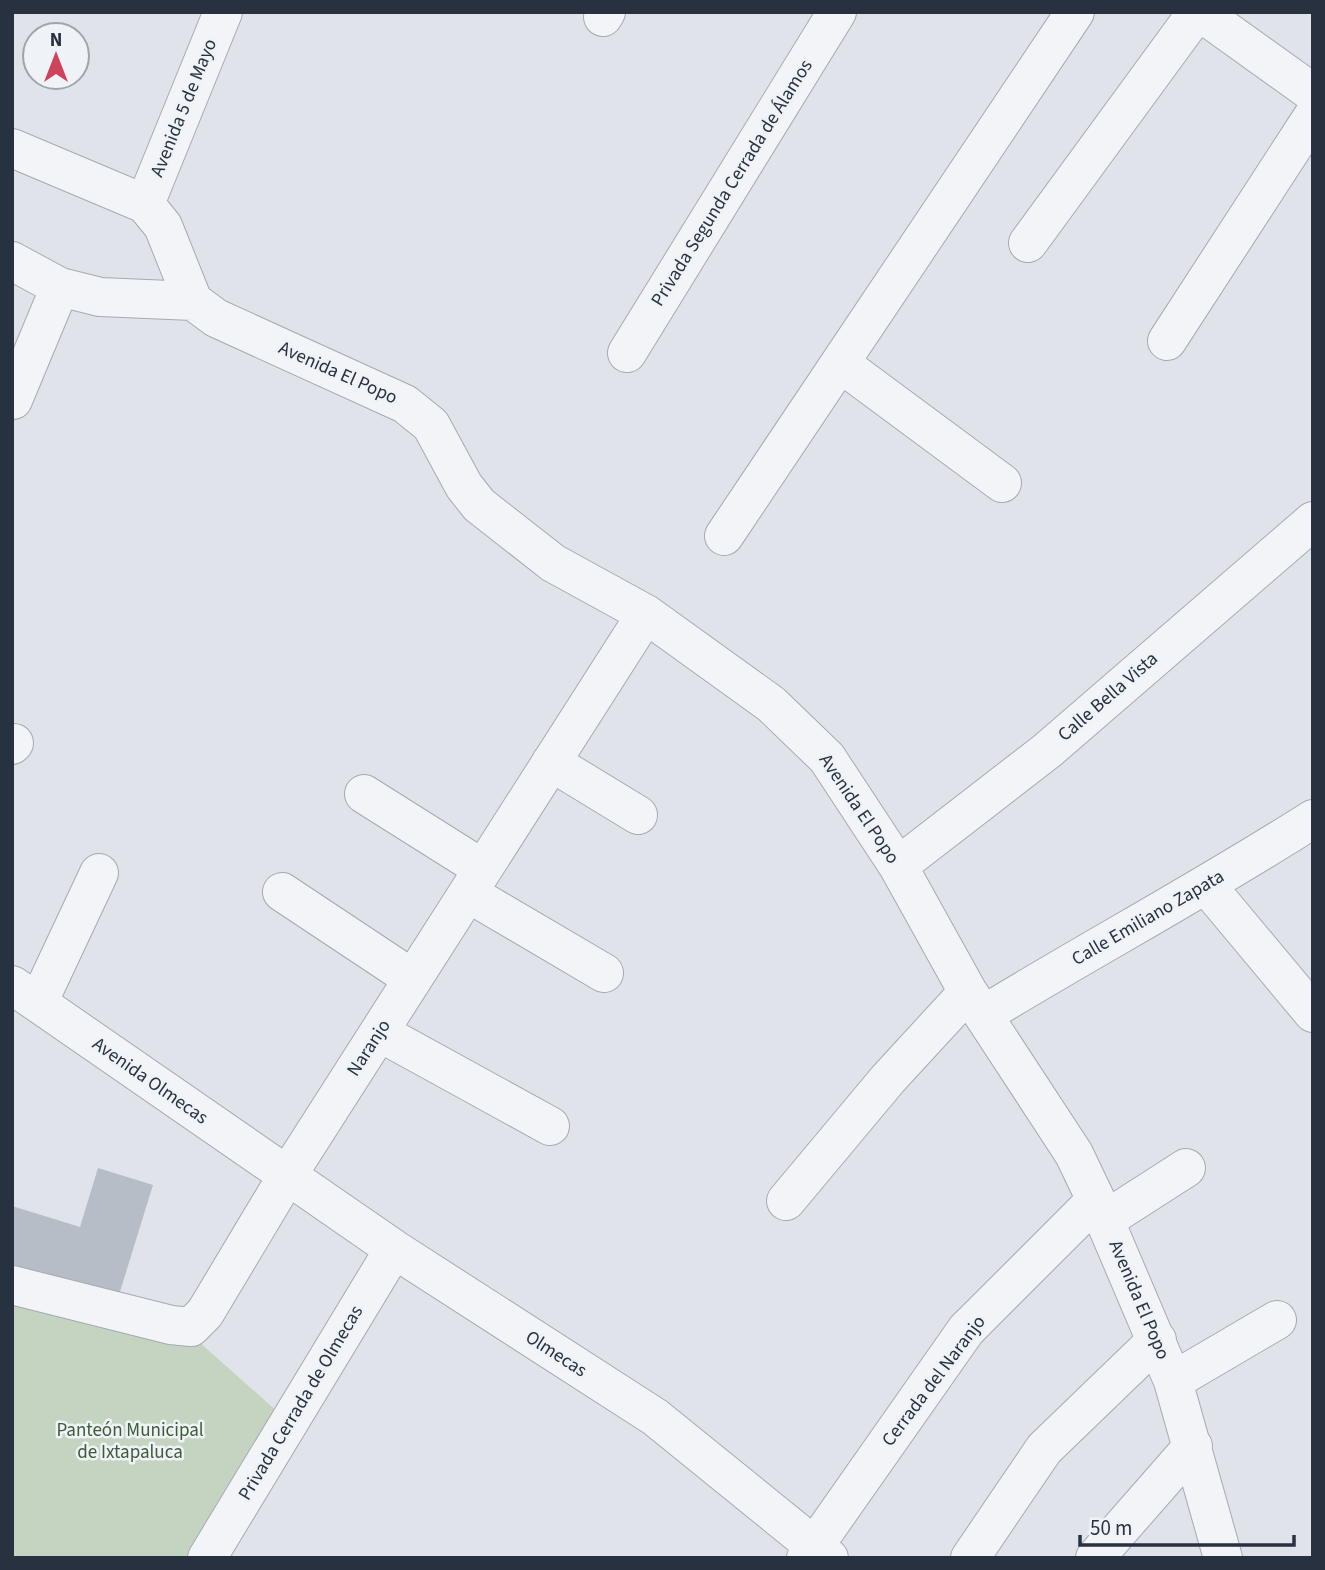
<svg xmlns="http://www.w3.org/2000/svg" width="1325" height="1570" viewBox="0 0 1325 1570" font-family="'Source Sans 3',sans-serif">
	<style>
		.green { fill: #c5d3c1 }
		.building { fill: #b7bdc6 }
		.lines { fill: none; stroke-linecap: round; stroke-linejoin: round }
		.minor-casing { stroke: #a5aab3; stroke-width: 40 }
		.minor { stroke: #f2f4f7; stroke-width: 38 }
		.labels { text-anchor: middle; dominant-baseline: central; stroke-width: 5; stroke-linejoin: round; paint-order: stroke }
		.street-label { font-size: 19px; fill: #283140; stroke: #eff2f6 }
		.park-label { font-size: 19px; fill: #3d5c35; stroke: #eff2f6 }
	</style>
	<rect width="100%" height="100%" fill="#e0e3e9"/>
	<path class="green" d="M 12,1293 L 189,1333 L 280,1414 L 198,1558 L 12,1558 Z"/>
	<path class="building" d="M 98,1168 L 153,1185 L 118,1298 L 12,1265 L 12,1206 L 80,1227 Z"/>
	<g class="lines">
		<g class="minor-casing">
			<path id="minor" d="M 1200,12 L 1313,93
				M 603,17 L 606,12
				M 12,148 L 145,204 L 163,226 L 193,301 L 216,318 L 405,404 L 431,425 L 464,486 L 479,505 L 553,563 L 646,614 L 771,704 L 827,758 L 898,866 L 968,992 L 1074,1154 L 1096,1200 L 1173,1381 L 1223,1558
				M 145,204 L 223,12
				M 1028,243 L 1197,12
				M 12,261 L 60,287 L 100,297 L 193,301
				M 1167,341 L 1313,116
				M 627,353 L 837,12
				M 840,363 L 1002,483
				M 13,400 L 60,287
				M 724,536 L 1075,12
				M 12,745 L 14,743
				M 551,762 L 638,815
				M 364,794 L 483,869
				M 898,866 L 1048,750 L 1313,521
				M 1207,886 L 1313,1013
				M 282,892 L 413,979
				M 468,893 L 604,973
				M 12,985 L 394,1249 L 655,1417 L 829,1558
				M 38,1003 L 99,873
				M 983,1015 C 1093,948 1205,888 1313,819
				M 379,1032 L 550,1126
				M 786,1201 L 888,1079 L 968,992
				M 1105,1220 L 1186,1168
				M 12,1285 L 171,1325 L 191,1327 L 205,1313 L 287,1176 L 646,614
				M 1173,1381 L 1277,1320
				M 207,1558 L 394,1249
				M 806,1558 L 966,1330 L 1096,1200
				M 970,1558 L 1044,1449 L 1157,1340
				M 1095,1558 L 1193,1446"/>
		</g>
		<use href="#minor" class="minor"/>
	</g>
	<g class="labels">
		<g class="street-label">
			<text transform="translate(184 108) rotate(-68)">Avenida 5 de Mayo</text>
			<text transform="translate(732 183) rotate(-58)">Privada Segunda Cerrada de Álamos</text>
			<text transform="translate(338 373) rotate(24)">Avenida El Popo</text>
			<text transform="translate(1108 697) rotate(-41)">Calle Bella Vista</text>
			<text transform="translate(859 809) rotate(56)">Avenida El Popo</text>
			<text transform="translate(1148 918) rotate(-30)">Calle Emiliano Zapata</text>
			<text transform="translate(369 1048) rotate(-57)">Naranjo</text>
			<text transform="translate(150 1081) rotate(35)">Avenida Olmecas</text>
			<text transform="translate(1139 1300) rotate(67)">Avenida El Popo</text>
			<text transform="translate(556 1354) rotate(33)">Olmecas</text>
			<text transform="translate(934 1381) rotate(-53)">Cerrada del Naranjo</text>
			<text transform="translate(301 1403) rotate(-59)">Privada Cerrada de Olmecas</text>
		</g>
		<g class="park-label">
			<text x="130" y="1430">Panteón Municipal<tspan x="130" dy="22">de Ixtapaluca</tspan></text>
		</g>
	</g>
	<rect width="1325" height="1570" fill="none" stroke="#283140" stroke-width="28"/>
	<g transform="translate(56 56)"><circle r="33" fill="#eff2f6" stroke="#9fa5ad" stroke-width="2"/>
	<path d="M0-5L12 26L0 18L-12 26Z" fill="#cf435a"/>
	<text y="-10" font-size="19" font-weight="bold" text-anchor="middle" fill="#283140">N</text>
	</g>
	<path d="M1080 1535v10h214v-10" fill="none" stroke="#283140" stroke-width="3.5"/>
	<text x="1090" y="1535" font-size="21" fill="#283140" stroke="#eff2f6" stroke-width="5" paint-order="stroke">50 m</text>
</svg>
